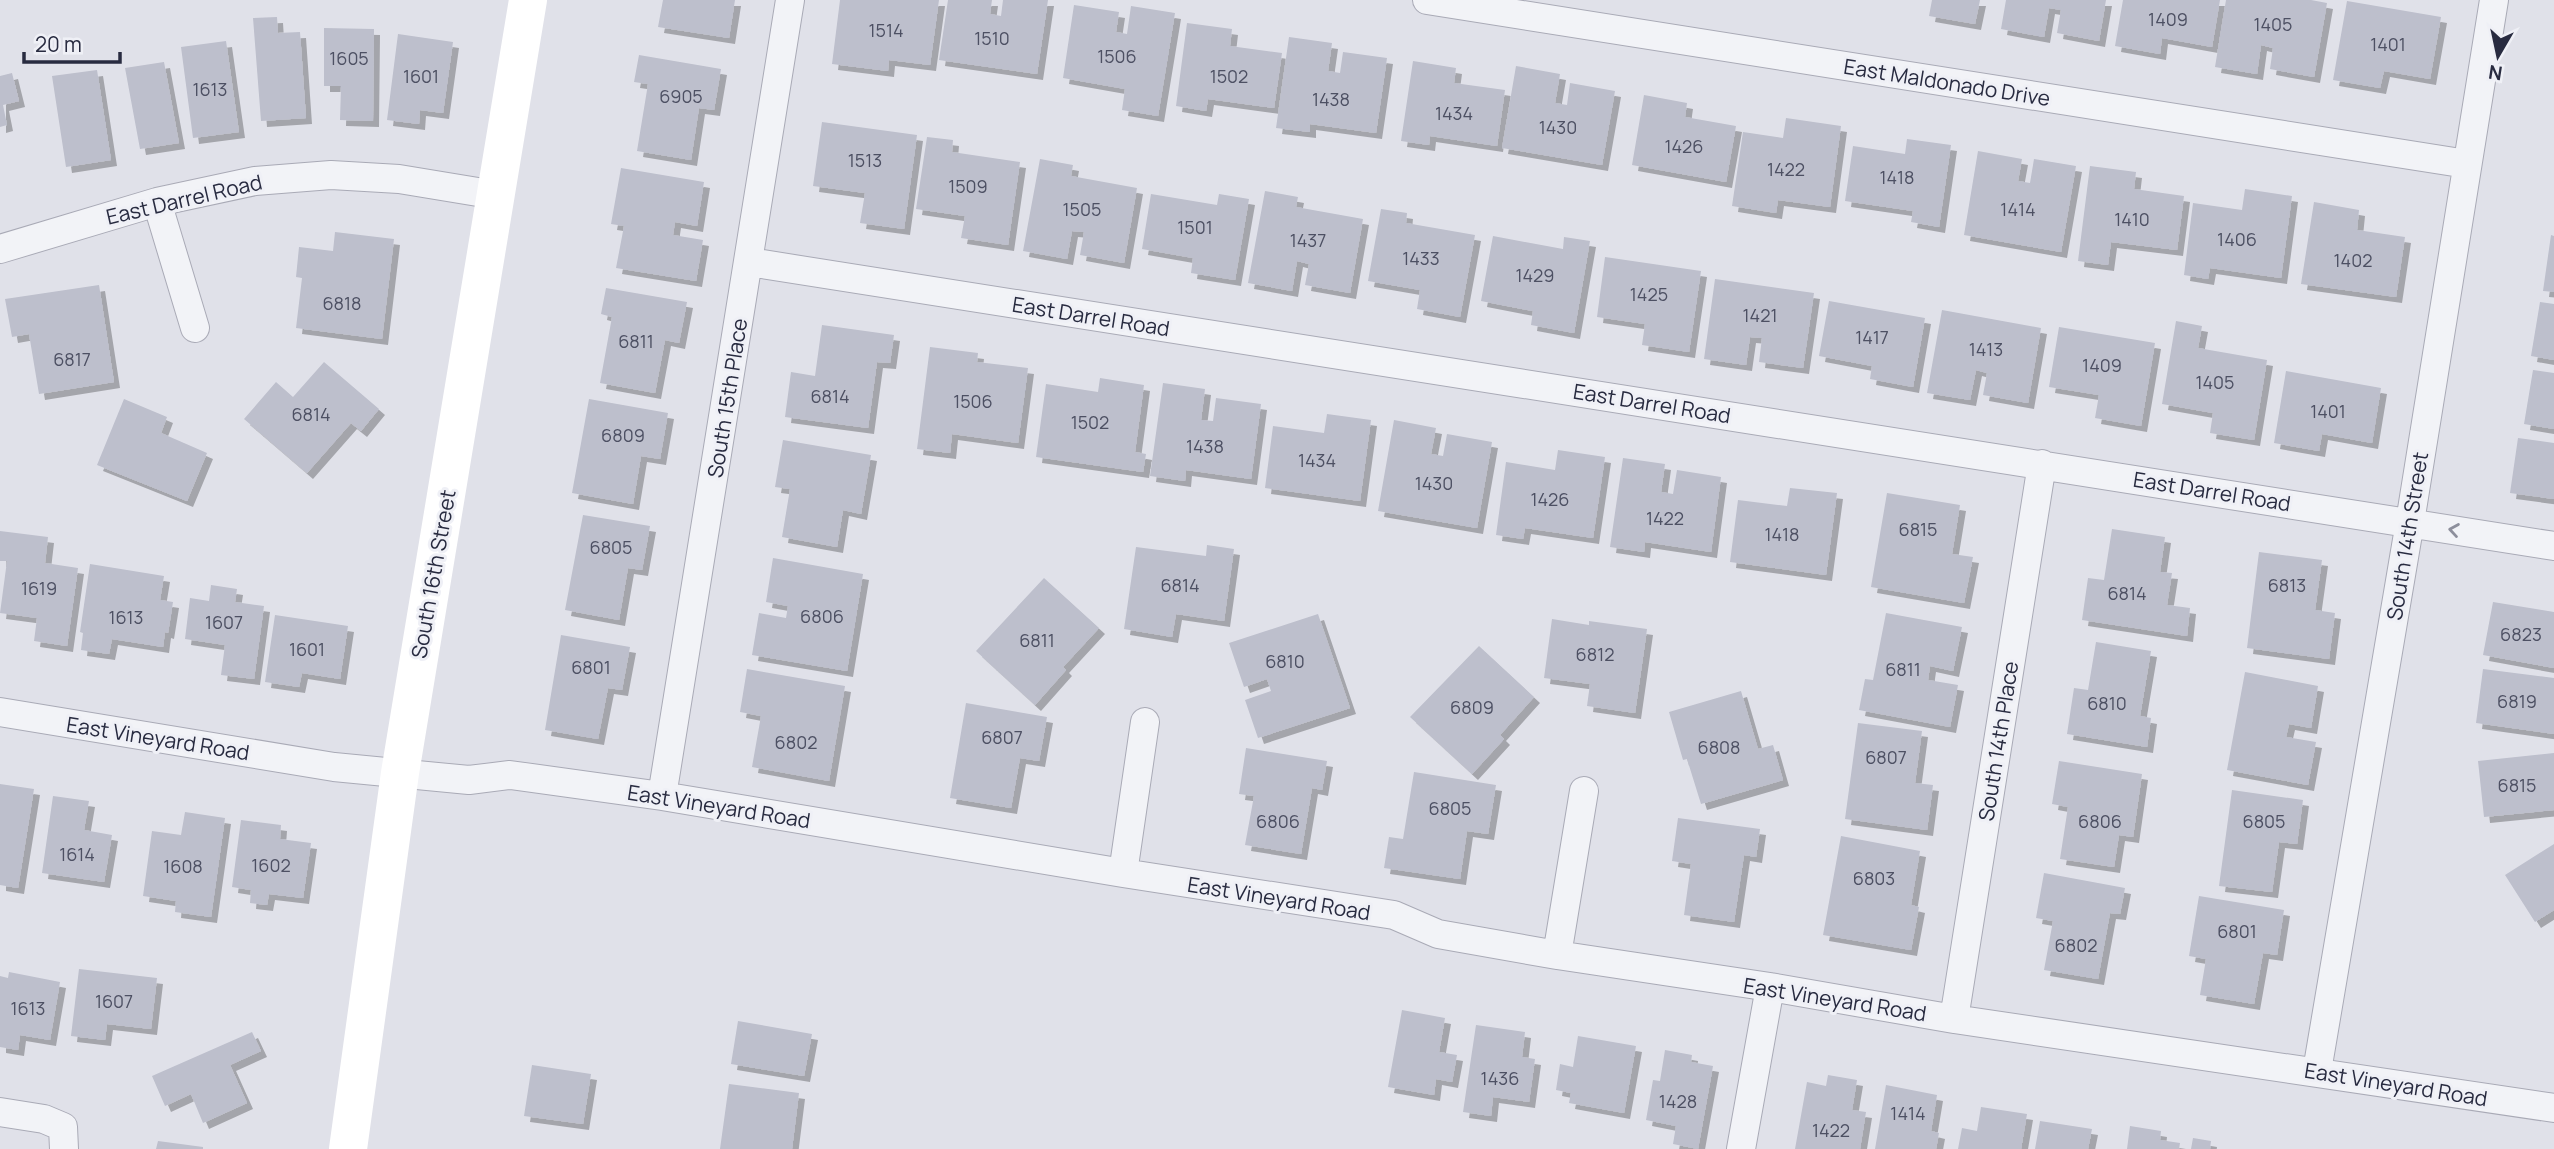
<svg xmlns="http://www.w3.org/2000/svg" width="2554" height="1149" viewBox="0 0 2554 1149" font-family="Manrope,sans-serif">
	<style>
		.building { fill: #bdbfcc; filter: url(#shadow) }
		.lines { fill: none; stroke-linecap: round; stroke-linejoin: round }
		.street-casing { stroke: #a9aab6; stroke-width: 30 }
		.street { stroke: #f2f3f7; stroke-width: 28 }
		.secondary { stroke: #fff; stroke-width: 38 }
		.oneway { stroke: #8d8f9c }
		.labels { text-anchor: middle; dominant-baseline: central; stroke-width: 6; stroke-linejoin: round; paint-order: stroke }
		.number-label { font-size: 18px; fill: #4d5063 }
		.street-label { font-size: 21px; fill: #282b40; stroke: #eff0f6 }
	</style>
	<defs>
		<filter id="shadow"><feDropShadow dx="6" dy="6" stdDeviation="0" flood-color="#0004"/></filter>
	</defs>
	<rect width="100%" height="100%" fill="#e0e1e9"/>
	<path class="building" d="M 663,0 L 735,0 L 729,38 L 658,27 Z
		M 840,0 L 939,0 L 930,65 L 889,60 L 888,71 L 832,64 Z
		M 948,0 L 992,0 L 990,14 L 1001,16 L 1003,0 L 1048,0 L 1037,74 L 939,60 Z
		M 1932,0 L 1980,0 L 1975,24 L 1929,16 Z
		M 2006,0 L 2106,0 L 2099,41 L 2057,33 L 2061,10 L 2049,8 L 2044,37 L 2001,29 Z
		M 2123,0 L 2220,0 L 2212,47 L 2162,38 L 2160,54 L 2115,46 Z
		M 2226,0 L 2311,0 L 2327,3 L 2314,77 L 2270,69 L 2273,48 L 2261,45 L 2257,74 L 2215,67 Z
		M 2347,1 L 2441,17 L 2430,79 L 2384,71 L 2380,88 L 2333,80 Z
		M 1074,5 L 1119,12 L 1116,32 L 1127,34 L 1131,6 L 1175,13 L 1158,116 L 1122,110 L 1125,89 L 1063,78 Z
		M 277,17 L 278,33 L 300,32 L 306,118 L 261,121 L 253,18 Z
		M 1187,23 L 1232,29 L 1230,46 L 1282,53 L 1274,108 L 1208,99 L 1206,111 L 1176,106 Z
		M 324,28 L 374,29 L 373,121 L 340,120 L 341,86 L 324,86 Z
		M 398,34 L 453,42 L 443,113 L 420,110 L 419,124 L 387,120 Z
		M 1289,37 L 1332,43 L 1328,71 L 1340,73 L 1343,52 L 1387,58 L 1376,133 L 1310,124 L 1310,132 L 1276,128 Z
		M 226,41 L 239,132 L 193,138 L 181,47 Z
		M 639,55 L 721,69 L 714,110 L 699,108 L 691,160 L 637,151 L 648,84 L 634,82 Z
		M 1413,61 L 1456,68 L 1454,83 L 1505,90 L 1497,146 L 1430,136 L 1429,145 L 1401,141 Z
		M 164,62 L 179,143 L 140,149 L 125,68 Z
		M 1516,66 L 1560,74 L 1555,103 L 1567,105 L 1570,83 L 1615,91 L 1602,165 L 1502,148 Z
		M 97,70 L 111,160 L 66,167 L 52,76 Z
		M 12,73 L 19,101 L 3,105 L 7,125 L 0,127 L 0,76 Z
		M 1644,95 L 1687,103 L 1685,117 L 1736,126 L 1726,182 L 1632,165 Z
		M 1786,118 L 1841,126 L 1830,207 L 1778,200 L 1776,213 L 1732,206 L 1743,132 L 1783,138 Z
		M 822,122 L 917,135 L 904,229 L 860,223 L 865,193 L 813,186 Z
		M 927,137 L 953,140 L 952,152 L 1020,162 L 1008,245 L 961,238 L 965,216 L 916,209 Z
		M 1907,139 L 1951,145 L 1939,227 L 1911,222 L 1913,211 L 1845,201 L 1853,146 L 1905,154 Z
		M 1978,151 L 2022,159 L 2018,181 L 2030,183 L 2034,159 L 2076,166 L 2061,252 L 1964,235 Z
		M 1040,159 L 1073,165 L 1071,176 L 1137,188 L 1124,263 L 1080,255 L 1084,232 L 1072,231 L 1067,259 L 1023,251 Z
		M 2090,166 L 2136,172 L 2134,189 L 2184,196 L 2177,250 L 2111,242 L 2108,265 L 2078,261 Z
		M 621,168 L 704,182 L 697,226 L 675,222 L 673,235 L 703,240 L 696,281 L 616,268 L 624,226 L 611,224 Z
		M 2245,189 L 2292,196 L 2281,278 L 2210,268 L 2208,279 L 2184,275 L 2193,203 L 2242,210 Z
		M 1265,191 L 1298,197 L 1296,207 L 1363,219 L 1350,293 L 1305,285 L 1309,264 L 1297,261 L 1292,291 L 1248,283 Z
		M 1151,194 L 1217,205 L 1219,194 L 1249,199 L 1235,280 L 1191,273 L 1193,258 L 1142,249 Z
		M 2314,202 L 2359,210 L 2357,230 L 2405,237 L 2396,297 L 2301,284 Z
		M 1381,209 L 1407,213 L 1406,223 L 1475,235 L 1460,317 L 1417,309 L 1420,290 L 1368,281 Z
		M 335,232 L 394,239 L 382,339 L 296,328 L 302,278 L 296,277 L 299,247 L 333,251 Z
		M 2551,235 L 2554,236 L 2554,292 L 2543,291 Z
		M 1493,236 L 1563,249 L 1564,237 L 1590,241 L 1574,333 L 1531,325 L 1533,311 L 1481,301 Z
		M 1605,257 L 1701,271 L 1689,352 L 1642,345 L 1645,324 L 1597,317 Z
		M 1715,279 L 1814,293 L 1803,368 L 1759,362 L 1762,338 L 1750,337 L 1746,365 L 1704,359 Z
		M 99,285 L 114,382 L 39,394 L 29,334 L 12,337 L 5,299 Z
		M 606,288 L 687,302 L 679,343 L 665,340 L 655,393 L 600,383 L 612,317 L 601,314 Z
		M 1829,301 L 1925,318 L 1913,387 L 1870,379 L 1872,366 L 1819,356 Z
		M 2540,302 L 2554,304 L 2554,360 L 2531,356 Z
		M 1942,310 L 2041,328 L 2028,403 L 1983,395 L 1987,373 L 1976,370 L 1970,400 L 1927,393 Z
		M 2176,321 L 2202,326 L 2198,348 L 2267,360 L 2254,440 L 2210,433 L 2213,413 L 2162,404 Z
		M 822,325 L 894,335 L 890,363 L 877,362 L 868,428 L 785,417 L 791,372 L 815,376 Z
		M 2059,327 L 2155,343 L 2141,426 L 2095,418 L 2099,395 L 2049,387 Z
		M 930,347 L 978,353 L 977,362 L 1028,368 L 1018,443 L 952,434 L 950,453 L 917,449 Z
		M 324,362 L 379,409 L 361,431 L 351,423 L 307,473 L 244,419 L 276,382 L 293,397 Z
		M 2533,370 L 2554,373 L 2554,429 L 2524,424 Z
		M 2286,371 L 2381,388 L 2372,443 L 2322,434 L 2319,451 L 2274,443 Z
		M 1100,378 L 1144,385 L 1135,452 L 1146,454 L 1143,472 L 1036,457 L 1046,384 L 1098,392 Z
		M 1163,383 L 1205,389 L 1201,420 L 1213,421 L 1216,398 L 1261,404 L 1251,479 L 1186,470 L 1185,481 L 1150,476 Z
		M 124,399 L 167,417 L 161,433 L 207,453 L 187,501 L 97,465 Z
		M 589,399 L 668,413 L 660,459 L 641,456 L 633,504 L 572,493 Z
		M 1327,414 L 1371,420 L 1360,501 L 1265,488 L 1273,426 L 1324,433 Z
		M 1394,420 L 1436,428 L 1431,454 L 1443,456 L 1447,434 L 1492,442 L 1477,528 L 1378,511 Z
		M 2518,438 L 2554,443 L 2554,499 L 2510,493 Z
		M 783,440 L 871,455 L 861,514 L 843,510 L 837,547 L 782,537 L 790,489 L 775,487 Z
		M 1558,450 L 1605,457 L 1593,538 L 1525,528 L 1523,539 L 1496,535 L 1506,462 L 1555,470 Z
		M 1623,458 L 1665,464 L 1661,492 L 1673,494 L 1677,470 L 1721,477 L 1711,552 L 1645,542 L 1644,552 L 1610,547 Z
		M 1790,488 L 1837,493 L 1826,575 L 1730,562 L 1738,500 L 1787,506 Z
		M 1887,493 L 1960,505 L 1952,554 L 1973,557 L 1964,603 L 1871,587 Z
		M 583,515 L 650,526 L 642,570 L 628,568 L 619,620 L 565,610 Z
		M 2112,529 L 2165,537 L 2160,572 L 2172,573 L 2167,605 L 2190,608 L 2187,636 L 2082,620 L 2088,578 L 2104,580 Z
		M 0,531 L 48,537 L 45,563 L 78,568 L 67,646 L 34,641 L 37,618 L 0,613 L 7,561 L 0,561 Z
		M 1207,545 L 1234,549 L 1224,621 L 1176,614 L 1172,637 L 1124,629 L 1136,547 L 1206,556 Z
		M 2259,552 L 2322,560 L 2315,610 L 2335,613 L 2329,659 L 2247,648 Z
		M 773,558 L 863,574 L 847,671 L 752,655 L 759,613 L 786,618 L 788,606 L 766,602 Z
		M 90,564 L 164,576 L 160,600 L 173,602 L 168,633 L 165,632 L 163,647 L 112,639 L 109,654 L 81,650 L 83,633 L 80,632 Z
		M 1044,578 L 1099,628 L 1063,667 L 1066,670 L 1035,705 L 976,651 Z
		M 211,585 L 237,589 L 235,602 L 264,606 L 254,679 L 221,675 L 225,645 L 185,639 L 190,598 L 209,601 Z
		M 2493,602 L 2554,612 L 2554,668 L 2483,655 Z
		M 1886,613 L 1962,627 L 1953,671 L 1930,666 L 1928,680 L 1958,685 L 1950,727 L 1859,710 L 1865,679 L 1873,680 Z
		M 1318,614 L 1350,708 L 1258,738 L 1245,700 L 1271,691 L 1267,679 L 1244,687 L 1229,643 Z
		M 275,615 L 348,626 L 340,679 L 302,673 L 299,687 L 265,682 Z
		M 1552,619 L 1589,625 L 1589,621 L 1647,629 L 1635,713 L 1587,706 L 1590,684 L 1544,678 Z
		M 561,635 L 630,647 L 622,690 L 608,688 L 598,739 L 545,730 Z
		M 2096,642 L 2151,651 L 2140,716 L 2151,718 L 2147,747 L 2067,734 L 2074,688 L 2088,690 Z
		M 1479,646 L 1534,697 L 1500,735 L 1504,739 L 1472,774 L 1410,717 Z
		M 747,669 L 845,686 L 829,781 L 752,767 L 761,716 L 740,712 Z
		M 2483,669 L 2554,678 L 2554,734 L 2476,723 Z
		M 2245,672 L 2318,686 L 2311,728 L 2289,724 L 2286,737 L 2316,742 L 2308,785 L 2227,770 Z
		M 1741,691 L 1758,749 L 1773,745 L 1783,780 L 1701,804 L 1687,759 L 1683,760 L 1669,712 Z
		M 966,703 L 1047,717 L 1039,761 L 1020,758 L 1011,808 L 950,798 Z
		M 1858,723 L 1922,731 L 1915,783 L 1933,785 L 1927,830 L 1845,819 Z
		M 1246,748 L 1327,761 L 1322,790 L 1312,788 L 1301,854 L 1245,845 L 1254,796 L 1239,794 Z
		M 2554,753 L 2554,810 L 2484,817 L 2478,761 Z
		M 2059,761 L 2142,774 L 2133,837 L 2119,835 L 2114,867 L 2060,859 L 2068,807 L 2052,804 Z
		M 1414,772 L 1496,785 L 1488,834 L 1467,831 L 1460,879 L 1384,868 L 1389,837 L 1403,839 Z
		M 0,784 L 34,789 L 18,888 L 0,885 Z
		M 2232,790 L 2303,800 L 2297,844 L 2279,842 L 2272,892 L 2219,886 Z
		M 53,796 L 89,801 L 84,830 L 112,835 L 104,882 L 42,873 Z
		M 185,812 L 225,818 L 211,917 L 175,912 L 176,901 L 143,896 L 152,831 L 181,835 Z
		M 1678,818 L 1760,829 L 1756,857 L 1744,855 L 1734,922 L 1684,915 L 1691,864 L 1672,861 Z
		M 241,820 L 281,825 L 280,839 L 311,843 L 303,898 L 269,894 L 267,905 L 250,903 L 251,890 L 232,887 Z
		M 1841,836 L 1920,851 L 1911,905 L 1919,907 L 1911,950 L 1823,935 Z
		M 2554,844 L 2554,910 L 2535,922 L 2505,875 Z
		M 2044,873 L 2125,888 L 2120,914 L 2110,913 L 2098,979 L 2044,970 L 2053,921 L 2036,918 Z
		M 2199,896 L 2284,910 L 2277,955 L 2263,953 L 2254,1004 L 2200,995 L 2206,959 L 2189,956 Z
		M 79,969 L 157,978 L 151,1029 L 107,1024 L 105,1040 L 71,1036 Z
		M 9,972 L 60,982 L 50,1040 L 20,1035 L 18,1050 L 0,1047 L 0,976 L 8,978 Z
		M 1402,1010 L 1445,1018 L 1439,1052 L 1457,1055 L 1452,1082 L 1436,1079 L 1434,1095 L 1388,1087 Z
		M 738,1021 L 812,1034 L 804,1076 L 731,1064 Z
		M 1476,1025 L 1525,1032 L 1522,1057 L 1535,1059 L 1529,1102 L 1493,1097 L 1491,1116 L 1463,1112 Z
		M 252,1032 L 261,1051 L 230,1065 L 247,1103 L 203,1123 L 191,1094 L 165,1106 L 152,1076 Z
		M 1578,1036 L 1636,1046 L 1624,1113 L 1569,1103 L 1571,1093 L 1556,1090 L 1560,1064 L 1573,1067 Z
		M 1665,1050 L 1692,1055 L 1691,1062 L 1713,1066 L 1698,1149 L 1673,1144 L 1676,1126 L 1646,1120 L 1653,1080 L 1660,1081 Z
		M 532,1065 L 591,1074 L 583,1124 L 524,1116 Z
		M 1828,1075 L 1857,1080 L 1852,1110 L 1866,1112 L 1860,1149 L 1795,1149 L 1807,1082 L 1826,1086 Z
		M 729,1084 L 799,1093 L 792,1149 L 720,1149 Z
		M 1886,1085 L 1937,1095 L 1931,1131 L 1939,1133 L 1936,1149 L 1875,1149 Z
		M 1981,1107 L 2027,1114 L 2021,1149 L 1958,1149 L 1962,1128 L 1977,1131 Z
		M 2040,1121 L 2092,1129 L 2088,1149 L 2035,1149 Z
		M 2130,1126 L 2161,1131 L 2160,1140 L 2180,1143 L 2179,1149 L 2127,1149 Z
		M 2193,1138 L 2211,1141 L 2210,1149 L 2191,1149 Z
		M 158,1141 L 203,1147 L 203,1149 L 156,1149 Z"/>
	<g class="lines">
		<g class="street-casing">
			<path id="street" d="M 1427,0 L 2467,164
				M 157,202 L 195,328
				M 0,249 L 157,202 L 255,181 L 331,175 L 399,179 L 496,195
				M 749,262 L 2554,546
				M 0,712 L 334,767 L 469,780 L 510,775 L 662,796 L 1123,873 L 1394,915 L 1438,934 L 1557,955 L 1770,987 L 1954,1019 L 2554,1108
				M 662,796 L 790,0
				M 1123,873 L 1145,722
				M 1557,955 L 1584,791
				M 1954,1019 L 2042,464
				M 2317,1071 L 2410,522 L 2494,0
				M 0,1112 L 44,1119 L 63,1127 L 64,1149
				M 1741,1149 L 1770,987"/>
		</g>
		<use href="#street" class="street"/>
		<path class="secondary" d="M 348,1149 L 400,773 L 528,0"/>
	</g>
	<defs><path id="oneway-chevron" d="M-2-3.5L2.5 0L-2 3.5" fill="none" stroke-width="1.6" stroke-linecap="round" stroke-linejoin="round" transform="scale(1.75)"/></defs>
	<use class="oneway" href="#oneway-chevron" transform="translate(2454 530) rotate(-171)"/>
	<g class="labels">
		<g class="number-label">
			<text x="2168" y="19">1409</text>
			<text x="2273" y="24">1405</text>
			<text x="886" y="30">1514</text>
			<text x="992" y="38">1510</text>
			<text x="2388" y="44">1401</text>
			<text x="1117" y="56">1506</text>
			<text x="349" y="58">1605</text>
			<text x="421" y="76">1601</text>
			<text x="1229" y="76">1502</text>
			<text x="210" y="89">1613</text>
			<text x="681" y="96">6905</text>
			<text x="1331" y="99">1438</text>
			<text x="1454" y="113">1434</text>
			<text x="1558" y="127">1430</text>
			<text x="1684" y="146">1426</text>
			<text x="865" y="160">1513</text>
			<text x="1786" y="169">1422</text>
			<text x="1897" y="177">1418</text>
			<text x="968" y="186">1509</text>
			<text x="1082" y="209">1505</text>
			<text x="2018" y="209">1414</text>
			<text x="2132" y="219">1410</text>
			<text x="1195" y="227">1501</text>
			<text x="2237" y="239">1406</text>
			<text x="1308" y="240">1437</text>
			<text x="1421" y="258">1433</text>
			<text x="2353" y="260">1402</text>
			<text x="1535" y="275">1429</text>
			<text x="1649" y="294">1425</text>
			<text x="342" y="303">6818</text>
			<text x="1760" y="315">1421</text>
			<text x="1872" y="337">1417</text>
			<text x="636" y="341">6811</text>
			<text x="1986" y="349">1413</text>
			<text x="72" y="359">6817</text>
			<text x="2102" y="365">1409</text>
			<text x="2215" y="382">1405</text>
			<text x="830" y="396">6814</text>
			<text x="973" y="401">1506</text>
			<text x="2328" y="411">1401</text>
			<text x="311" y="414">6814</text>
			<text x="1090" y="422">1502</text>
			<text x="623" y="435">6809</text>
			<text x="1205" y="446">1438</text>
			<text x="1317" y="460">1434</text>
			<text x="1434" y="483">1430</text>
			<text x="1550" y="499">1426</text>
			<text x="1665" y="518">1422</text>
			<text x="1918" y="529">6815</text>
			<text x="1782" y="534">1418</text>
			<text x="611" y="547">6805</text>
			<text x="1180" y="585">6814</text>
			<text x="2287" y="585">6813</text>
			<text x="39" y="588">1619</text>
			<text x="2127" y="593">6814</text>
			<text x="822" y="616">6806</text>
			<text x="126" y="617">1613</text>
			<text x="224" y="622">1607</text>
			<text x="2521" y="634">6823</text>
			<text x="1037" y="640">6811</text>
			<text x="307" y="649">1601</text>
			<text x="1595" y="654">6812</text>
			<text x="1285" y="661">6810</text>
			<text x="591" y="667">6801</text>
			<text x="1903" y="669">6811</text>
			<text x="2517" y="701">6819</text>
			<text x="2107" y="703">6810</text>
			<text x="1472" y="707">6809</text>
			<text x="1002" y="737">6807</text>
			<text x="796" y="742">6802</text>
			<text x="1719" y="747">6808</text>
			<text x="1886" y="757">6807</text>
			<text x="2517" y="785">6815</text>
			<text x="1450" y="808">6805</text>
			<text x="1278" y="821">6806</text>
			<text x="2100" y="821">6806</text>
			<text x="2264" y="821">6805</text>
			<text x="77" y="854">1614</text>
			<text x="271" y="865">1602</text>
			<text x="183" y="866">1608</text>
			<text x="1874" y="878">6803</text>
			<text x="2237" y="931">6801</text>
			<text x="2076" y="945">6802</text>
			<text x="114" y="1001">1607</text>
			<text x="28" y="1008">1613</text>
			<text x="1500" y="1078">1436</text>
			<text x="1678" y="1101">1428</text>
			<text x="1908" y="1113">1414</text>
			<text x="1831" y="1130">1422</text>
		</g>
		<g class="street-label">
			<text transform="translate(1947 82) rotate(9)">East Maldonado Drive</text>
			<text transform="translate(184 199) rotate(-13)">East Darrel Road</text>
			<text transform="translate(1091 316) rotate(9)">East Darrel Road</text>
			<text transform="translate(727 398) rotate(-81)">South 15th Place</text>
			<text transform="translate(1652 403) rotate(9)">East Darrel Road</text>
			<text transform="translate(2212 491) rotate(9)">East Darrel Road</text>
			<text transform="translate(2407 536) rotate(-81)">South 14th Street</text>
			<text transform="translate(433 574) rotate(-80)">South 16th Street</text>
			<text transform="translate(158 738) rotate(9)">East Vineyard Road</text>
			<text transform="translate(1998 741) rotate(-81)">South 14th Place</text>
			<text transform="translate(719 806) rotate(9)">East Vineyard Road</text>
			<text transform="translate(1279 898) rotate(9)">East Vineyard Road</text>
			<text transform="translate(1835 999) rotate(9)">East Vineyard Road</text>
			<text transform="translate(2396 1084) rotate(9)">East Vineyard Road</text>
		</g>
	</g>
	<g transform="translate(2498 56) rotate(189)" stroke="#eff0f6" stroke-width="5" paint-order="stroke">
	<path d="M0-5L12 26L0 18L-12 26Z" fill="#282b40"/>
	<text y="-10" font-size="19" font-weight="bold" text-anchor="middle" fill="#282b40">N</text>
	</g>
	<path d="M24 52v10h96v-10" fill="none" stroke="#282b40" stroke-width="3.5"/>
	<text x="35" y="52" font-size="21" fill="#282b40" stroke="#eff0f6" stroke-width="5" paint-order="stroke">20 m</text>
</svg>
